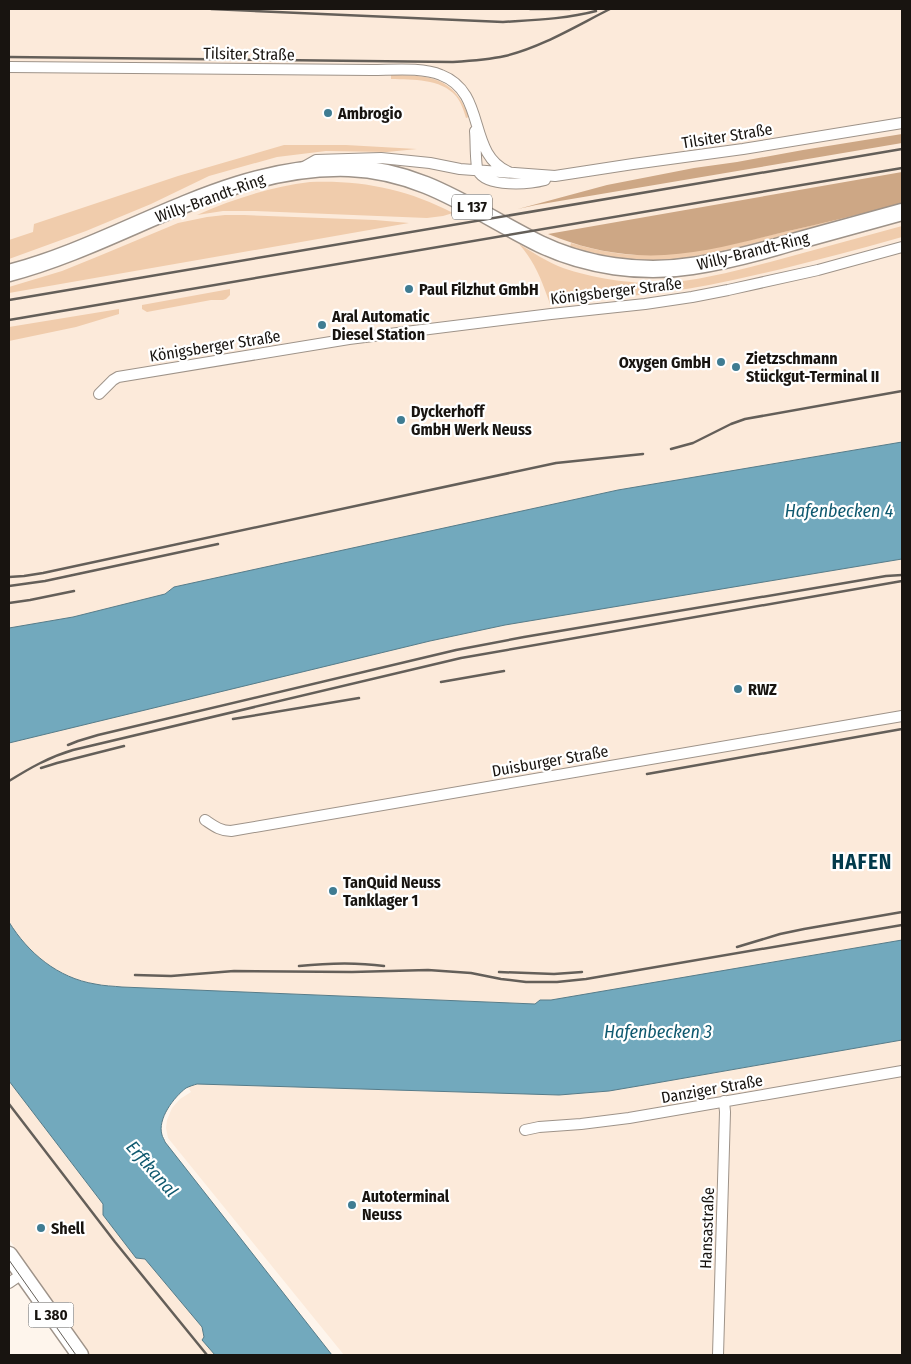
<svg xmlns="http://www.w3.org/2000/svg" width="911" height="1364" viewBox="0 0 911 1364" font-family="'Fira Sans Condensed',sans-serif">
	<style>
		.built { fill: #fceada }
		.green { fill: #f0ccac }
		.forest { fill: #cda785 }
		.water { fill: #72a9bd; stroke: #577c89 }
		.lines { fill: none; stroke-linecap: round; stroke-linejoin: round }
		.minor-casing { stroke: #9e9389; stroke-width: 12 }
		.primary-casing { stroke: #9e9389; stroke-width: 19 }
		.minor { stroke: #fff; stroke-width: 10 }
		.primary { stroke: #fff; stroke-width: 16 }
		.tram { stroke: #645f59; stroke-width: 1 }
		.rail { stroke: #645f59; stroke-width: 2.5 }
		.poi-dot { fill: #3f7c92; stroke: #fff; stroke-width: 2 }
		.labels { text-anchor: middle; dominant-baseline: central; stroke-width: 4.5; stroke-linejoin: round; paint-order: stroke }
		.shield { fill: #fff; stroke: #5d5a58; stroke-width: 1 }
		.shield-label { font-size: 15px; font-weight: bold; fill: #181410 }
		.street-label { font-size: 16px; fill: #181410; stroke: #fff }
		.poi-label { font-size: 16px; font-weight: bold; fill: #181410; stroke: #fff; text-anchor: start }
		.water-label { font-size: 18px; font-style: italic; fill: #0f596f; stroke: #fff }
		.district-label { font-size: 21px; font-weight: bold; letter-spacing: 1px; fill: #023a4b; stroke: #fff }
	</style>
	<rect width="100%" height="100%" fill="#fef5ec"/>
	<path class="built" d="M 9,9 L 902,9 L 902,442 L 618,490 L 174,587 L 165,594 L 73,617 L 9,628 Z
		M 902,559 L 902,940 L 551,1000 L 540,1000 L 535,1004 L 122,987 L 94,984 L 72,978 L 52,968 L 32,952 L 16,933 L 9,922 L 9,743 L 430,641 L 505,625 Z
		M 902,1040 L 902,1355 L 344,1355 L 168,1138 L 166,1128 L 167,1120 L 172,1108 L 180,1099 L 191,1092 L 188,1087 L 197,1084 L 559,1095 L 609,1091 L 656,1083 Z
		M 9,1081 L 103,1205 L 103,1215 L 136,1257 L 145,1259 L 202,1327 L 204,1337 L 202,1340 L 215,1355 L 90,1355 L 9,1239 Z"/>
	<path class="green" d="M 391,75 C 430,75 454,77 469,117 L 466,118 C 464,111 461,102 456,96 C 440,78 413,80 391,79 Z
		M 284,145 L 346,145 L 417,149 L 387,152 L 326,151 L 277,157 L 209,176 L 151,204 L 86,231 L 9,259 L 9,240 L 33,232 L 34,224 L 178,176 Z
		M 310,182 C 362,180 407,189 453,213 L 443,216 L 427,218 L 255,211 L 223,211 L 197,215 C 233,199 270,187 310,182 Z
		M 869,212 C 793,234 714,265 634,260 C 612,258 591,253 570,247 L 571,243 C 592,249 618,255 639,255 C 686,255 731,245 775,234 C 807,227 838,219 869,212 Z
		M 225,215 L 244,215 L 375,220 L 409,223 L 9,293 L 9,287 L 62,271 L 99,256 L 178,223 L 207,217 Z
		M 902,226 L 902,237 C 838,255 774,272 709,285 C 657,295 603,298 550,304 C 542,281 535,262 519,244 C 532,252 544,260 558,266 C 586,277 629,284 659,283 C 694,282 736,271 770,262 C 814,250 858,238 902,226 Z
		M 230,289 L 230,295 L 226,299 L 223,300 L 211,300 L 147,312 L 142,309 L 142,305 Z
		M 119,309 L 119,314 L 76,327 L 9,341 L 9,327 Z"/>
	<path class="forest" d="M 902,134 L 902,143 L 536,205 L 518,209 L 607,185 L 694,168 L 737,162 L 803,150 Z
		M 902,172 L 902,203 C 863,214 823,223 784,232 C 736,244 686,258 637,255 C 606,253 577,246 548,234 Z"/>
	<path class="water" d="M 902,442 L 902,559 L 505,625 L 430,641 L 9,743 L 9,628 L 73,617 L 165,594 L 174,587 L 618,490 Z
		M 9,922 C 28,953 58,978 95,984 C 104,986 113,986 122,987 L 535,1004 L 540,1000 L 551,1000 L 902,940 L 902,1040 L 656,1083 L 609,1091 L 559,1095 L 197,1084 C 194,1085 190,1086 186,1088 C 174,1097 157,1119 162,1135 C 162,1136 165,1141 165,1142 L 332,1355 L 215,1355 L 202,1340 L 204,1337 L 202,1327 L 145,1259 L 136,1258 L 103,1215 L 103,1204 L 9,1081 Z"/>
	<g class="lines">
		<g class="minor-casing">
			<path id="minor" d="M 9,67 L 372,70 C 393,70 422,67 441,75 C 488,93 466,154 509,172
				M 475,131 C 476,140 475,164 478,171 C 487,188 530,184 545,180
				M 302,168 L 316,160 L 381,158 L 430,163 L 460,169 L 555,176 L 633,164 L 743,149 L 902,123
				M 99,394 L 113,380 L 118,377 L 349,339 L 551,314 L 645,304 L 692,297 L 728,290 L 818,270 L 902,247
				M 205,820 C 214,826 220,831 231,831 L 902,716
				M 525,1130 L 539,1127 L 581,1124 L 629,1118 L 902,1071
				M 9,1283 L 22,1274
				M 718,1355 L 725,1112 L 724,1101"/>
		</g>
		<g class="primary-casing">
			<path id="primary" d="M 9,273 C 124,243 226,164 349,168 C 425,171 475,212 540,244 C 586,266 642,274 692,266 C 726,261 760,252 793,242 C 829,232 866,222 902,212
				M 9,1255 L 80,1355"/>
		</g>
		<use href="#minor" class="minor"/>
		<use href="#primary" class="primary"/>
		<path class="tram" d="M 9,1260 L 76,1355"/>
		<path class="rail" d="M 211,9 L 503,22 C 534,20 566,19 596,11
			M 530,9 L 570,9
			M 9,57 L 452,62 C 469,61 487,60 505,56 C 542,47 576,26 610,9
			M 9,300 L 902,149
			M 9,320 L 902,168
			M 671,449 L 693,443 L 731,424 L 745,419 L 902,391
			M 9,577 L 24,576 L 43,573 L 556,463 L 643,454
			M 9,586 L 45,581 L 218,544
			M 9,603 L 30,600 L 74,591
			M 441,682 L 504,671
			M 233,719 L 359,698
			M 68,745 L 78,741 L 98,735 L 456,650 L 524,637 L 886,576 L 902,575
			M 41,768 L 57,763 L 124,746
			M 647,774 L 902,729
			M 9,781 C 30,768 49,757 73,750 L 461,658 L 902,581
			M 737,947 L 780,934 L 804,929 L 902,912
			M 299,966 C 328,963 355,962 384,966
			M 499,972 L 554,974 L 582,972
			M 135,975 L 171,976 L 234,971 L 352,972 L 428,970 L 471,973 L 501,979 L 526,982 L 557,982 L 586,979 L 902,925
			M 9,1104 L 115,1242 L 207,1355"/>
	</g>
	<g class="poi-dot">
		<circle cx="328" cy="113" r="5"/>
		<circle cx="409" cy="289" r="5"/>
		<circle cx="322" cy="325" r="5"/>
		<circle cx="721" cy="362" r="5"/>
		<circle cx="736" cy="367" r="5"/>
		<circle cx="401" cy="420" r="5"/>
		<circle cx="738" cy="689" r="5"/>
		<circle cx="333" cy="891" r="5"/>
		<circle cx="352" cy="1205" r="5"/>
		<circle cx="41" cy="1228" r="5"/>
	</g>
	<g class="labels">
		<g class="shield">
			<rect x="452" y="194.5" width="40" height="25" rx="4"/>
			<rect x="28.5" y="1302.5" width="45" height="25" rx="4"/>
		</g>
		<g class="shield-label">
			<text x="472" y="207">L 137</text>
			<text x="51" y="1315">L 380</text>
		</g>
		<g class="street-label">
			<text transform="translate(249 54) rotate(1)">Tilsiter Straße</text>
			<text transform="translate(727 136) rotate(-9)">Tilsiter Straße</text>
			<text transform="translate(210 198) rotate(-20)">Willy-Brandt-Ring</text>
			<text transform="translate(753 251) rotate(-14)">Willy-Brandt-Ring</text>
			<text transform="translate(616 291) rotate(-7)">Königsberger Straße</text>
			<text transform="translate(215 346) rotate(-9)">Königsberger Straße</text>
			<text transform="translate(550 761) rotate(-10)">Duisburger Straße</text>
			<text transform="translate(712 1089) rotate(-10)">Danziger Straße</text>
			<text transform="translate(707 1228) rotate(-88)">Hansastraße</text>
		</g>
		<g class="poi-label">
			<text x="338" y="113">Ambrogio</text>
			<text x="419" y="289">Paul Filzhut GmbH</text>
			<text x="332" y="316">Aral Automatic<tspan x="332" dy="18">Diesel Station</tspan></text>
			<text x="746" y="358">Zietzschmann<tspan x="746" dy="18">Stückgut-Terminal II</tspan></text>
			<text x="711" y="362" text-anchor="end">Oxygen GmbH</text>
			<text x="411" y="411">Dyckerhoff<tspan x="411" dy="18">GmbH Werk Neuss</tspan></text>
			<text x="748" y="689">RWZ</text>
			<text x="343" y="882">TanQuid Neuss<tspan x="343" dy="18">Tanklager 1</tspan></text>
			<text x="362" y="1196">Autoterminal<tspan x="362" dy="18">Neuss</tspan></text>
			<text x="51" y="1228">Shell</text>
		</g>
		<g class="water-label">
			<text x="839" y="511">Hafenbecken 4</text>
			<text x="658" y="1032">Hafenbecken 3</text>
			<text transform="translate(152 1169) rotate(49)">Erftkanal</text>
		</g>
		<g class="district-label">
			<text x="862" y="862">HAFEN</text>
		</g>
	</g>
	<rect width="911" height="1364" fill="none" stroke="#181410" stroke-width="20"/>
</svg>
